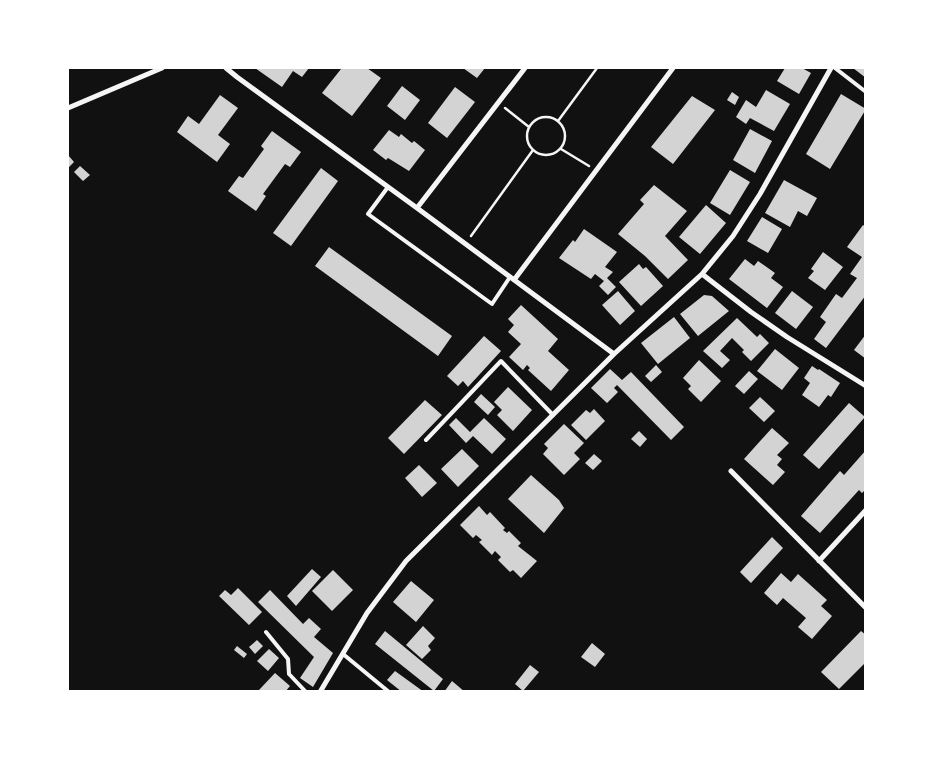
<svg xmlns="http://www.w3.org/2000/svg" width="933" height="759" viewBox="0 0 933 759" font-family="Signika,sans-serif">
	<style>
		.building { fill: #d3d3d3 }
		.lines { fill: none; stroke-linecap: round; stroke-linejoin: round }
		.path { stroke: #f5f5f5; stroke-width: 2.5 }
		.service { stroke: #f5f5f5; stroke-width: 4 }
		.minor { stroke: #f5f5f5; stroke-width: 5 }
	</style>
	<rect width="100%" height="100%" fill="#111"/>
	<path class="building" d="M 255,68 L 309,68 L 302,77 L 293,71 L 282,87 Z
		M 339,68 L 367,68 L 381,78 L 352,116 L 322,93 L 341,69 Z
		M 463,68 L 485,68 L 477,78 Z
		M 785,68 L 802,68 L 811,73 L 799,94 L 777,81 Z
		M 853,68 L 866,68 L 866,78 Z
		M 402,86 L 420,100 L 405,120 L 387,106 Z
		M 455,87 L 475,102 L 447,138 L 428,123 Z
		M 766,90 L 790,104 L 774,131 L 750,118 L 746,124 L 736,117 L 746,100 L 756,107 Z
		M 732,92 L 739,97 L 735,105 L 727,100 Z
		M 841,94 L 866,109 L 830,169 L 806,154 Z
		M 220,95 L 238,108 L 218,135 L 230,144 L 217,162 L 177,132 L 188,116 L 199,124 Z
		M 692,96 L 715,110 L 673,164 L 651,147 Z
		M 750,129 L 772,141 L 755,173 L 733,160 Z
		M 389,130 L 399,137 L 401,134 L 412,143 L 414,141 L 425,150 L 409,171 L 388,158 L 386,160 L 373,150 Z
		M 272,131 L 301,152 L 290,167 L 285,164 L 263,194 L 266,196 L 256,211 L 228,191 L 239,176 L 243,178 L 264,149 L 261,146 Z
		M 68,155 L 74,162 L 68,168 Z
		M 80,166 L 90,175 L 83,181 L 74,172 Z
		M 321,168 L 338,181 L 291,246 L 273,233 Z
		M 730,170 L 750,182 L 730,215 L 710,203 Z
		M 784,180 L 817,198 L 807,216 L 798,211 L 790,227 L 765,213 Z
		M 654,185 L 687,211 L 665,236 L 688,260 L 668,279 L 645,256 L 618,234 L 644,204 L 640,200 Z
		M 706,205 L 726,223 L 700,254 L 679,237 Z
		M 762,217 L 782,229 L 768,253 L 747,241 Z
		M 863,225 L 866,227 L 866,295 L 826,348 L 814,339 L 826,322 L 820,317 L 836,294 L 842,298 L 857,278 L 850,274 L 862,257 L 847,247 Z
		M 584,229 L 617,252 L 605,267 L 613,272 L 607,278 L 616,287 L 608,295 L 599,286 L 604,281 L 595,274 L 591,279 L 559,258 L 573,240 L 575,242 Z
		M 329,247 L 452,336 L 438,356 L 315,266 Z
		M 823,252 L 843,267 L 825,290 L 808,278 L 814,271 L 811,269 Z
		M 745,259 L 754,266 L 758,261 L 775,273 L 771,278 L 783,287 L 767,308 L 729,279 Z
		M 639,264 L 643,269 L 646,267 L 663,286 L 641,306 L 619,282 Z
		M 618,291 L 635,311 L 620,325 L 602,305 Z
		M 792,291 L 813,307 L 796,329 L 775,313 Z
		M 704,295 L 712,296 L 729,311 L 698,336 L 680,314 Z
		M 521,305 L 558,339 L 548,351 L 569,370 L 551,391 L 528,370 L 530,368 L 527,365 L 523,370 L 509,357 L 521,344 L 508,332 L 514,325 L 508,319 Z
		M 674,317 L 690,338 L 658,364 L 641,343 Z
		M 737,318 L 757,337 L 760,334 L 769,343 L 751,361 L 742,352 L 744,350 L 732,338 L 720,351 L 730,360 L 722,368 L 703,351 Z
		M 866,334 L 866,359 L 854,350 Z
		M 484,336 L 501,351 L 468,387 L 463,381 L 458,386 L 447,376 Z
		M 775,349 L 799,368 L 782,390 L 757,371 Z
		M 699,360 L 721,381 L 701,402 L 688,389 L 691,386 L 683,378 Z
		M 656,365 L 662,372 L 651,382 L 645,376 Z
		M 812,366 L 818,370 L 819,369 L 840,383 L 831,397 L 828,395 L 819,407 L 802,395 L 810,383 L 804,378 Z
		M 610,369 L 622,380 L 631,372 L 684,427 L 671,440 L 617,385 L 614,388 L 618,392 L 607,403 L 591,388 Z
		M 749,371 L 758,379 L 744,394 L 735,386 Z
		M 508,387 L 532,410 L 513,431 L 497,415 L 502,410 L 494,402 Z
		M 481,394 L 495,407 L 488,415 L 474,402 Z
		M 760,397 L 775,411 L 764,422 L 749,408 Z
		M 425,400 L 442,415 L 404,454 L 388,438 Z
		M 849,403 L 865,417 L 819,469 L 803,455 Z
		M 594,409 L 605,421 L 586,440 L 571,425 L 586,410 L 590,413 Z
		M 456,418 L 470,432 L 484,418 L 506,439 L 492,454 L 473,436 L 466,443 L 449,425 Z
		M 564,424 L 584,443 L 574,453 L 580,459 L 564,475 L 543,454 L 548,448 L 544,444 Z
		M 772,428 L 789,443 L 777,455 L 782,459 L 777,465 L 785,472 L 773,485 L 744,459 Z
		M 639,431 L 647,439 L 640,447 L 631,439 Z
		M 462,449 L 479,466 L 458,487 L 441,469 Z
		M 866,450 L 866,489 L 862,493 L 859,490 L 820,533 L 801,516 L 840,471 L 844,475 Z
		M 594,454 L 602,461 L 593,470 L 585,463 Z
		M 419,465 L 437,483 L 422,497 L 405,478 Z
		M 531,475 L 559,500 L 564,508 L 544,533 L 508,499 Z
		M 479,506 L 487,515 L 490,512 L 505,528 L 503,530 L 507,533 L 509,531 L 521,543 L 518,546 L 537,561 L 521,578 L 513,570 L 510,572 L 498,560 L 501,557 L 495,551 L 492,555 L 479,542 L 482,540 L 476,535 L 473,538 L 460,525 Z
		M 772,537 L 783,548 L 751,583 L 740,572 Z
		M 312,569 L 321,577 L 296,606 L 287,596 Z
		M 333,570 L 353,590 L 332,611 L 312,591 Z
		M 781,573 L 791,582 L 798,574 L 827,600 L 821,606 L 832,616 L 812,639 L 798,627 L 806,618 L 783,598 L 777,605 L 764,593 Z
		M 411,581 L 434,600 L 416,622 L 393,602 Z
		M 238,588 L 262,612 L 249,625 L 219,596 L 225,590 L 231,595 Z
		M 270,590 L 303,624 L 309,618 L 321,629 L 314,637 L 333,653 L 313,687 L 300,678 L 314,657 L 258,602 Z
		M 423,626 L 435,638 L 428,646 L 431,650 L 422,659 L 406,645 Z
		M 385,631 L 443,679 L 434,691 L 375,644 Z
		M 861,631 L 866,635 L 866,662 L 839,689 L 821,672 Z
		M 257,640 L 263,646 L 255,654 L 249,647 Z
		M 592,643 L 605,654 L 595,667 L 581,657 Z
		M 237,646 L 247,654 L 244,658 L 234,650 Z
		M 269,649 L 279,658 L 268,671 L 257,661 Z
		M 530,665 L 539,672 L 523,691 L 515,684 Z
		M 395,671 L 424,692 L 402,692 L 387,680 Z
		M 275,673 L 290,686 L 285,692 L 261,692 L 259,690 Z
		M 452,681 L 465,692 L 444,692 Z"/>
	<g class="lines">
		<path class="path" d="M 505,108 L 529,127
			M527 136a19 19 0 1 1 38 0a19 19 0 1 1-38 0Z
			M 558,121 L 597,68
			M 561,149 L 589,166
			M 471,236 L 533,150"/>
		<path class="service" d="M 835,68 L 866,92
			M 388,187 L 368,214 L 492,304 L 510,277
			M 426,440 L 501,361 L 553,415
			M 266,632 L 288,659 L 289,674 L 306,692
			M 343,654 L 389,692"/>
		<path class="minor" d="M 226,68 L 237,77 L 417,208 L 614,354
			M 68,108 L 162,68
			M 417,208 L 525,68
			M 702,274 L 751,312 L 787,337 L 866,386
			M 514,280 L 673,68
			M 731,471 L 866,608
			M 819,561 L 866,510
			M 320,692 L 367,613 L 406,561 L 614,354 L 702,274 L 733,236 L 760,194 L 831,68"/>
	</g>
	<rect width="933" height="759" fill="none" stroke="#ffffff" stroke-width="138"/>
</svg>
